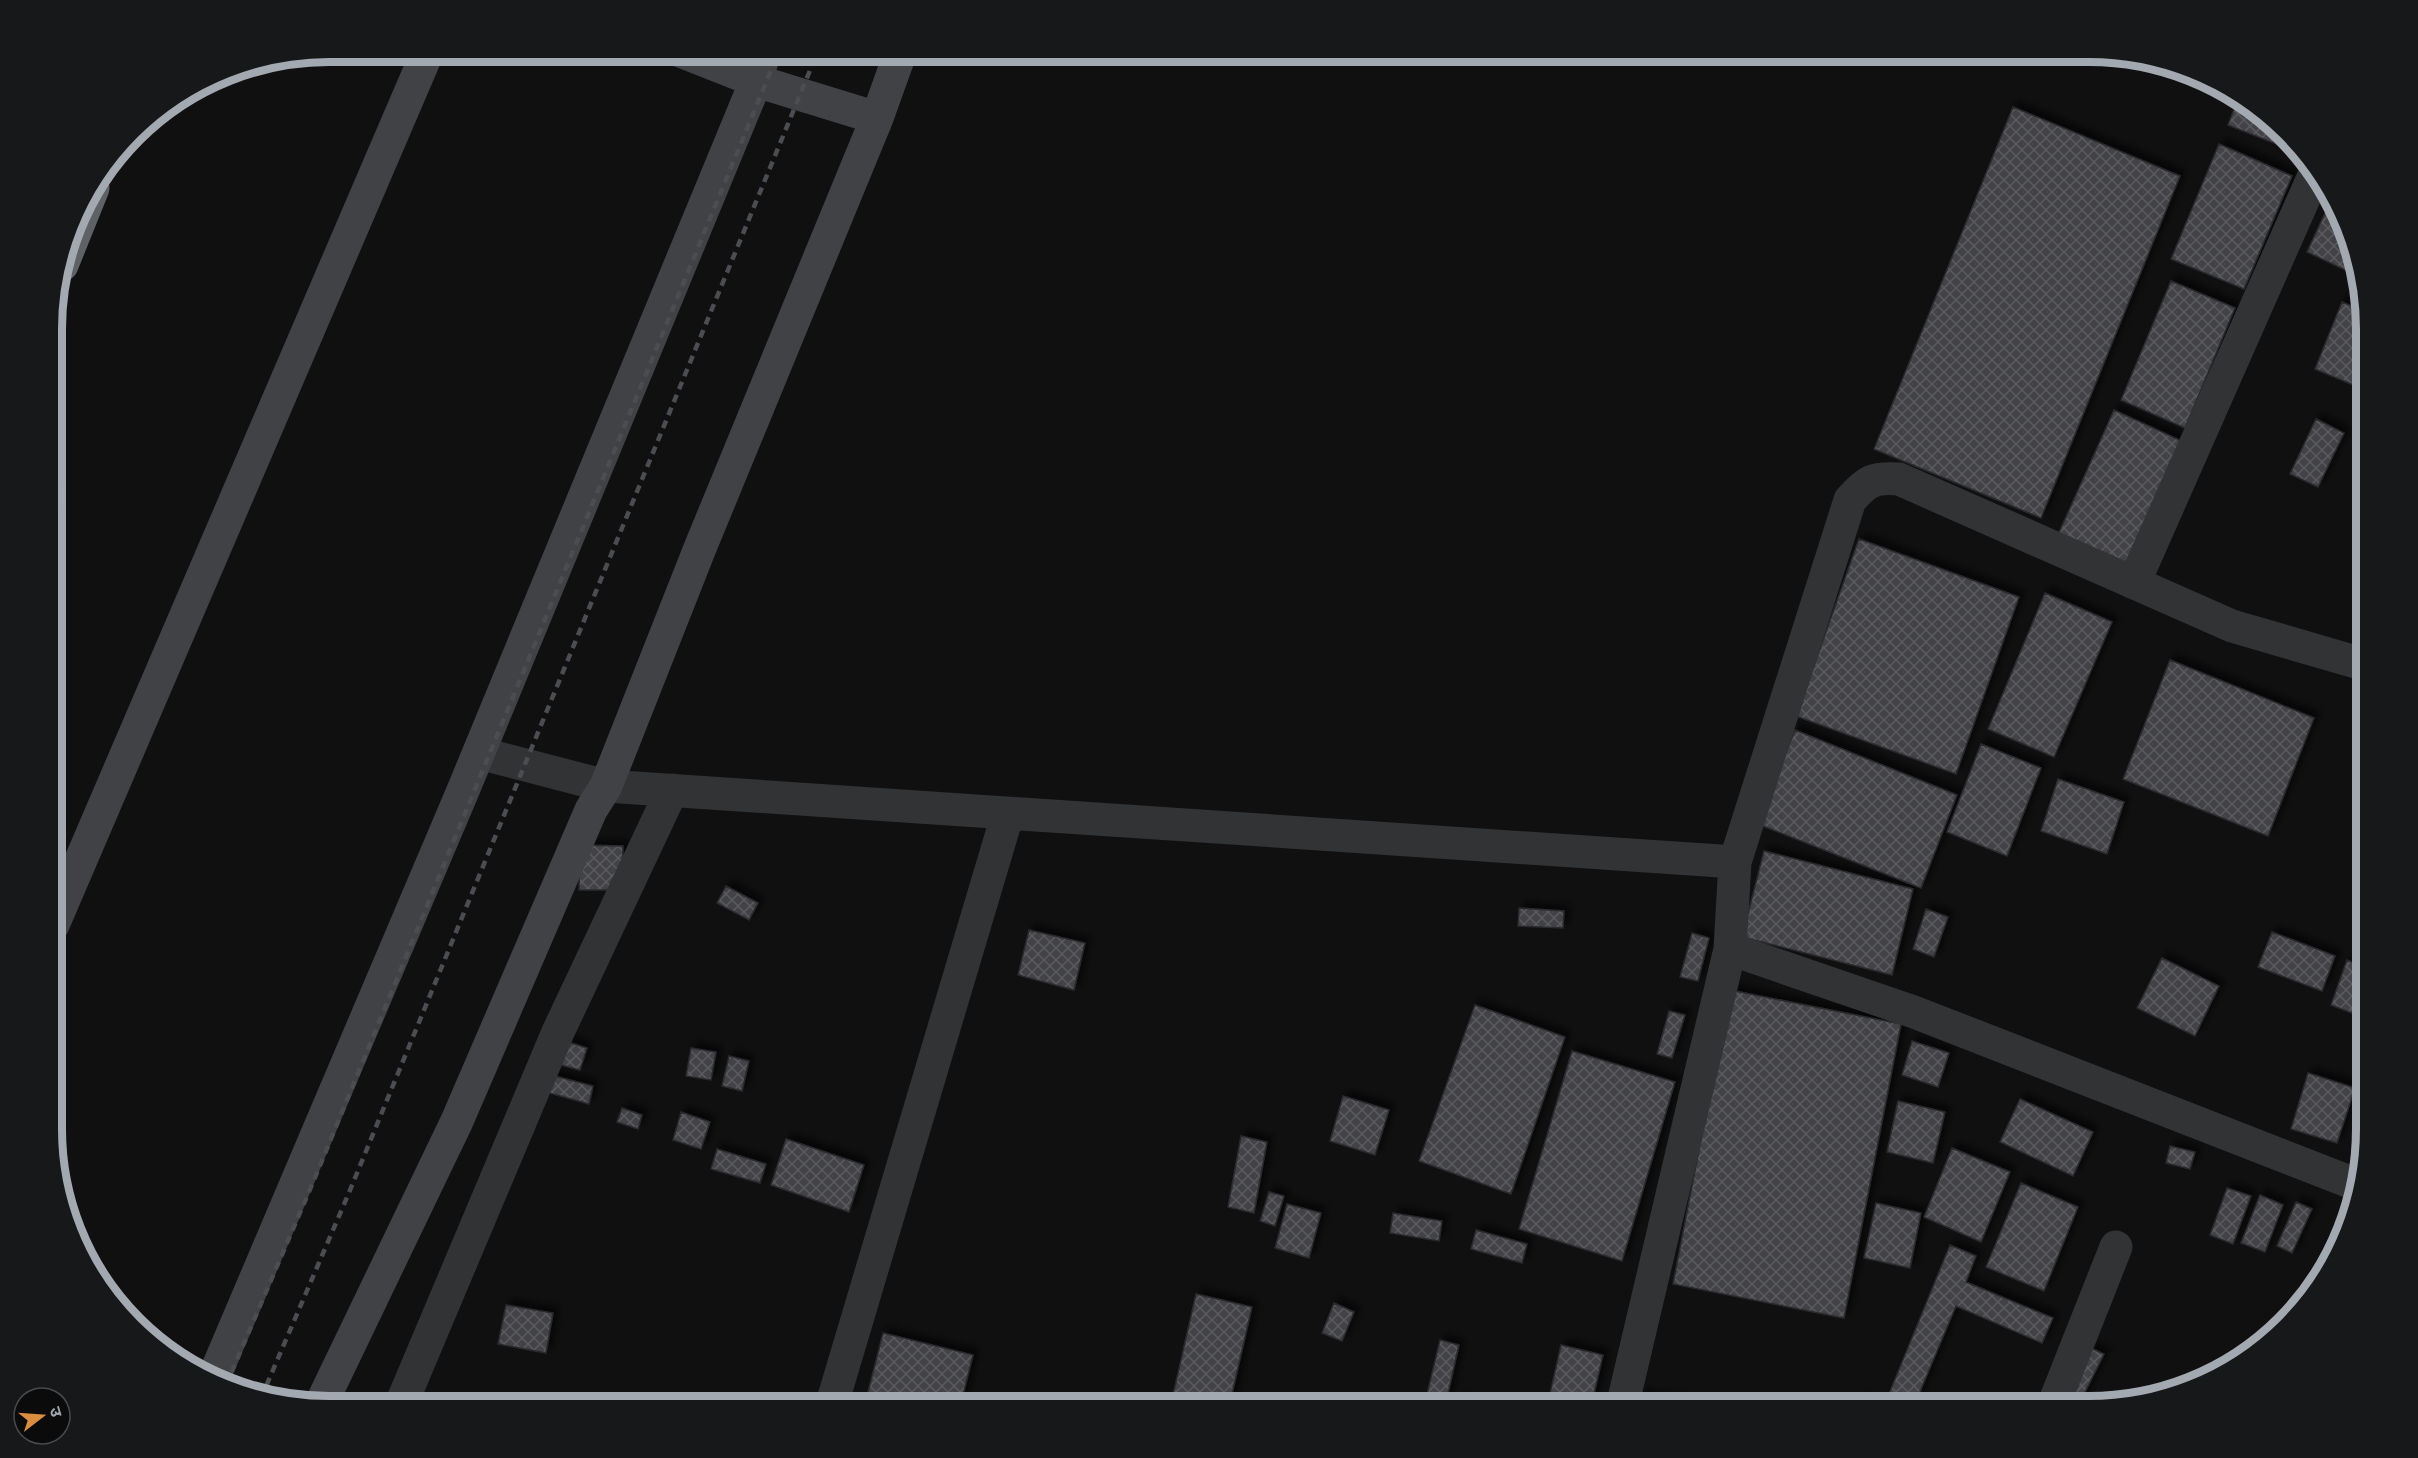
<svg xmlns="http://www.w3.org/2000/svg" width="2418" height="1458" viewBox="0 0 2418 1458" font-family="Signika,'Noto Sans Devanagari',sans-serif">
	<style>
		.building { fill: url(#building-cross-hatch); stroke: #2a2b2d; stroke-width: 1.5; filter: url(#shadow) }
		.lines { fill: none; stroke-linecap: round; stroke-linejoin: round }
		.street { stroke: #313335; stroke-width: 33 }
		.secondary { stroke: #404245; stroke-width: 33 }
		.highway { stroke: #5e6166; stroke-width: 33 }
		.rail { stroke: #4b4d50; stroke-width: 4.5; stroke-dasharray: 8 6; stroke-linecap: butt }
		.rim { fill: none; stroke: #a3a9b0; stroke-width: 8 }
	</style>
	<defs>
		<pattern id="building-cross-hatch" width="8" height="8" patternUnits="userSpaceOnUse" patternTransform="scale(1.5)"><rect width="8" height="8" fill="#424346"/><path d="M0 0l8 8M0 8l8-8" fill="none" stroke="#5a5b5e"/></pattern>
		<filter id="shadow"><feDropShadow dx="5.5" dy="-5.5" stdDeviation="3" flood-color="#0009"/></filter>
	</defs>
	<rect width="100%" height="100%" fill="#101011"/>
	<path class="building" d="M 2239,96 L 2285,132 L 2302,154 L 2228,125 Z
		M 2013,107 L 2180,176 L 2041,518 L 1874,449 Z
		M 2219,144 L 2292,176 L 2244,289 L 2171,259 Z
		M 2332,198 L 2356,275 L 2307,252 Z
		M 2171,281 L 2235,308 L 2185,428 L 2121,400 Z
		M 2342,302 L 2366,312 L 2366,381 L 2363,389 L 2315,369 Z
		M 2114,410 L 2184,442 L 2127,569 L 2057,537 Z
		M 2316,419 L 2344,433 L 2318,487 L 2290,474 Z
		M 1859,539 L 2019,597 L 1956,774 L 1796,716 Z
		M 2045,593 L 2112,622 L 2054,757 L 1988,729 Z
		M 2366,618 L 2366,646 L 2358,643 Z
		M 2170,660 L 2314,718 L 2268,836 L 2123,779 Z
		M 1795,730 L 1957,795 L 1921,888 L 1758,824 Z
		M 1981,744 L 2041,768 L 2007,856 L 1947,832 Z
		M 2058,779 L 2124,802 L 2107,854 L 2041,831 Z
		M 580,845 L 623,846 L 622,890 L 579,890 Z
		M 1764,851 L 1913,889 L 1892,975 L 1742,937 Z
		M 726,886 L 758,903 L 749,920 L 717,903 Z
		M 1519,908 L 1564,911 L 1563,928 L 1518,926 Z
		M 1926,909 L 1948,917 L 1934,957 L 1913,949 Z
		M 1029,930 L 1085,943 L 1074,990 L 1018,975 Z
		M 2272,932 L 2335,956 L 2322,991 L 2258,967 Z
		M 1692,933 L 1709,938 L 1698,981 L 1680,977 Z
		M 2162,958 L 2219,986 L 2195,1036 L 2137,1008 Z
		M 2347,960 L 2366,968 L 2365,1018 L 2331,1005 Z
		M 1730,990 L 1901,1024 L 1844,1318 L 1673,1284 Z
		M 1475,1005 L 1565,1037 L 1511,1194 L 1419,1161 Z
		M 1669,1011 L 1685,1015 L 1672,1058 L 1657,1054 Z
		M 1912,1041 L 1949,1053 L 1938,1087 L 1902,1075 Z
		M 568,1042 L 587,1048 L 580,1070 L 561,1065 Z
		M 691,1048 L 716,1052 L 711,1080 L 686,1076 Z
		M 1572,1051 L 1675,1082 L 1622,1261 L 1519,1229 Z
		M 729,1056 L 749,1061 L 742,1091 L 722,1086 Z
		M 2308,1073 L 2355,1088 L 2337,1143 L 2291,1129 Z
		M 551,1075 L 593,1086 L 589,1104 L 546,1092 Z
		M 1343,1096 L 1389,1110 L 1375,1155 L 1330,1141 Z
		M 2020,1099 L 2093,1132 L 2073,1176 L 2000,1142 Z
		M 1898,1101 L 1945,1112 L 1933,1163 L 1887,1152 Z
		M 622,1108 L 642,1115 L 638,1129 L 617,1122 Z
		M 681,1112 L 710,1122 L 701,1149 L 673,1140 Z
		M 1241,1136 L 1267,1142 L 1254,1213 L 1228,1207 Z
		M 786,1139 L 864,1165 L 849,1212 L 771,1185 Z
		M 2170,1146 L 2195,1152 L 2190,1169 L 2166,1163 Z
		M 1952,1148 L 2010,1172 L 1981,1242 L 1924,1217 Z
		M 717,1149 L 766,1164 L 760,1183 L 711,1169 Z
		M 2021,1183 L 2078,1207 L 2044,1291 L 1986,1267 Z
		M 2227,1188 L 2251,1196 L 2233,1244 L 2210,1235 Z
		M 1269,1192 L 1284,1196 L 1275,1226 L 1260,1221 Z
		M 2260,1195 L 2283,1205 L 2265,1252 L 2241,1243 Z
		M 2296,1202 L 2312,1209 L 2292,1253 L 2277,1246 Z
		M 1876,1203 L 1921,1213 L 1910,1268 L 1864,1258 Z
		M 1287,1204 L 1321,1213 L 1309,1258 L 1275,1248 Z
		M 1393,1213 L 1442,1221 L 1439,1241 L 1390,1233 Z
		M 1476,1230 L 1527,1244 L 1522,1263 L 1471,1249 Z
		M 1950,1245 L 1976,1256 L 1966,1282 L 2053,1318 L 2042,1343 L 1956,1306 L 1914,1406 L 1884,1406 Z
		M 1196,1294 L 1252,1307 L 1229,1407 L 1173,1395 Z
		M 1334,1303 L 1354,1312 L 1342,1341 L 1322,1333 Z
		M 506,1305 L 553,1313 L 546,1353 L 498,1344 Z
		M 883,1333 L 973,1355 L 960,1407 L 893,1407 L 866,1400 Z
		M 1440,1340 L 1459,1345 L 1445,1407 L 1424,1407 Z
		M 1561,1345 L 1603,1355 L 1591,1407 L 1547,1407 Z
		M 2091,1348 L 2104,1354 L 2078,1406 L 2071,1406 L 2063,1402 Z
		M 1639,1395 L 1709,1406 L 1708,1407 L 1637,1407 Z
		M 1860,1398 L 1878,1406 L 1857,1407 Z
		M 1459,1399 L 1486,1407 L 1457,1407 Z"/>
	<g class="lines">
		<path class="street" d="M 2134,583 L 2316,171
			M 479,753 L 606,786 L 1735,862
			M 1730,949 L 1914,1012 L 2355,1184
			M 2053,1406 L 2116,1247
			M 400,1407 L 558,1032 L 672,790
			M 831,1407 L 1008,813
			M 1622,1407 L 1730,949 L 1735,862 L 1850,500 C 1867,481 1873,477 1899,479 L 2232,626 L 2366,665"/>
		<path class="secondary" d="M 680,51 L 756,81 L 877,118
			M 53,925 L 428,51
			M 213,1379 L 462,793 L 756,81 L 765,51
			M 320,1406 L 457,1121 L 591,810 L 606,786 L 700,548 L 877,118 L 901,51"/>
		<path class="highway" d="M 62,265 L 93,188"/>
		<path class="rail" d="M 226,1385 L 314,1180 L 779,51
			M 261,1398 L 348,1195 L 818,51"/>
	</g>
	<path d="M0 0H2418V1458H0ZM329 62H2089A267 267 0 0 1 2356 329V1129A267 267 0 0 1 2089 1396H329A267 267 0 0 1 62 1129V329A267 267 0 0 1 329 62Z" fill="#171819" fill-rule="evenodd"/>
	<path class="rim" d="M329 62H2089A267 267 0 0 1 2356 329V1129A267 267 0 0 1 2089 1396H329A267 267 0 0 1 62 1129V329A267 267 0 0 1 329 62Z"/>
	<g transform="translate(42 1416) rotate(73)"><circle r="28" fill="#0b0b0c" stroke="#484a4e" stroke-width="1.5"/>
	<path d="M0-4.5L10 22L0 15L-10 22Z" fill="#da8c3f"/>
	<text y="-9" font-size="16" font-weight="bold" text-anchor="middle" fill="#a3a9b0">उ</text>
	</g>
</svg>
